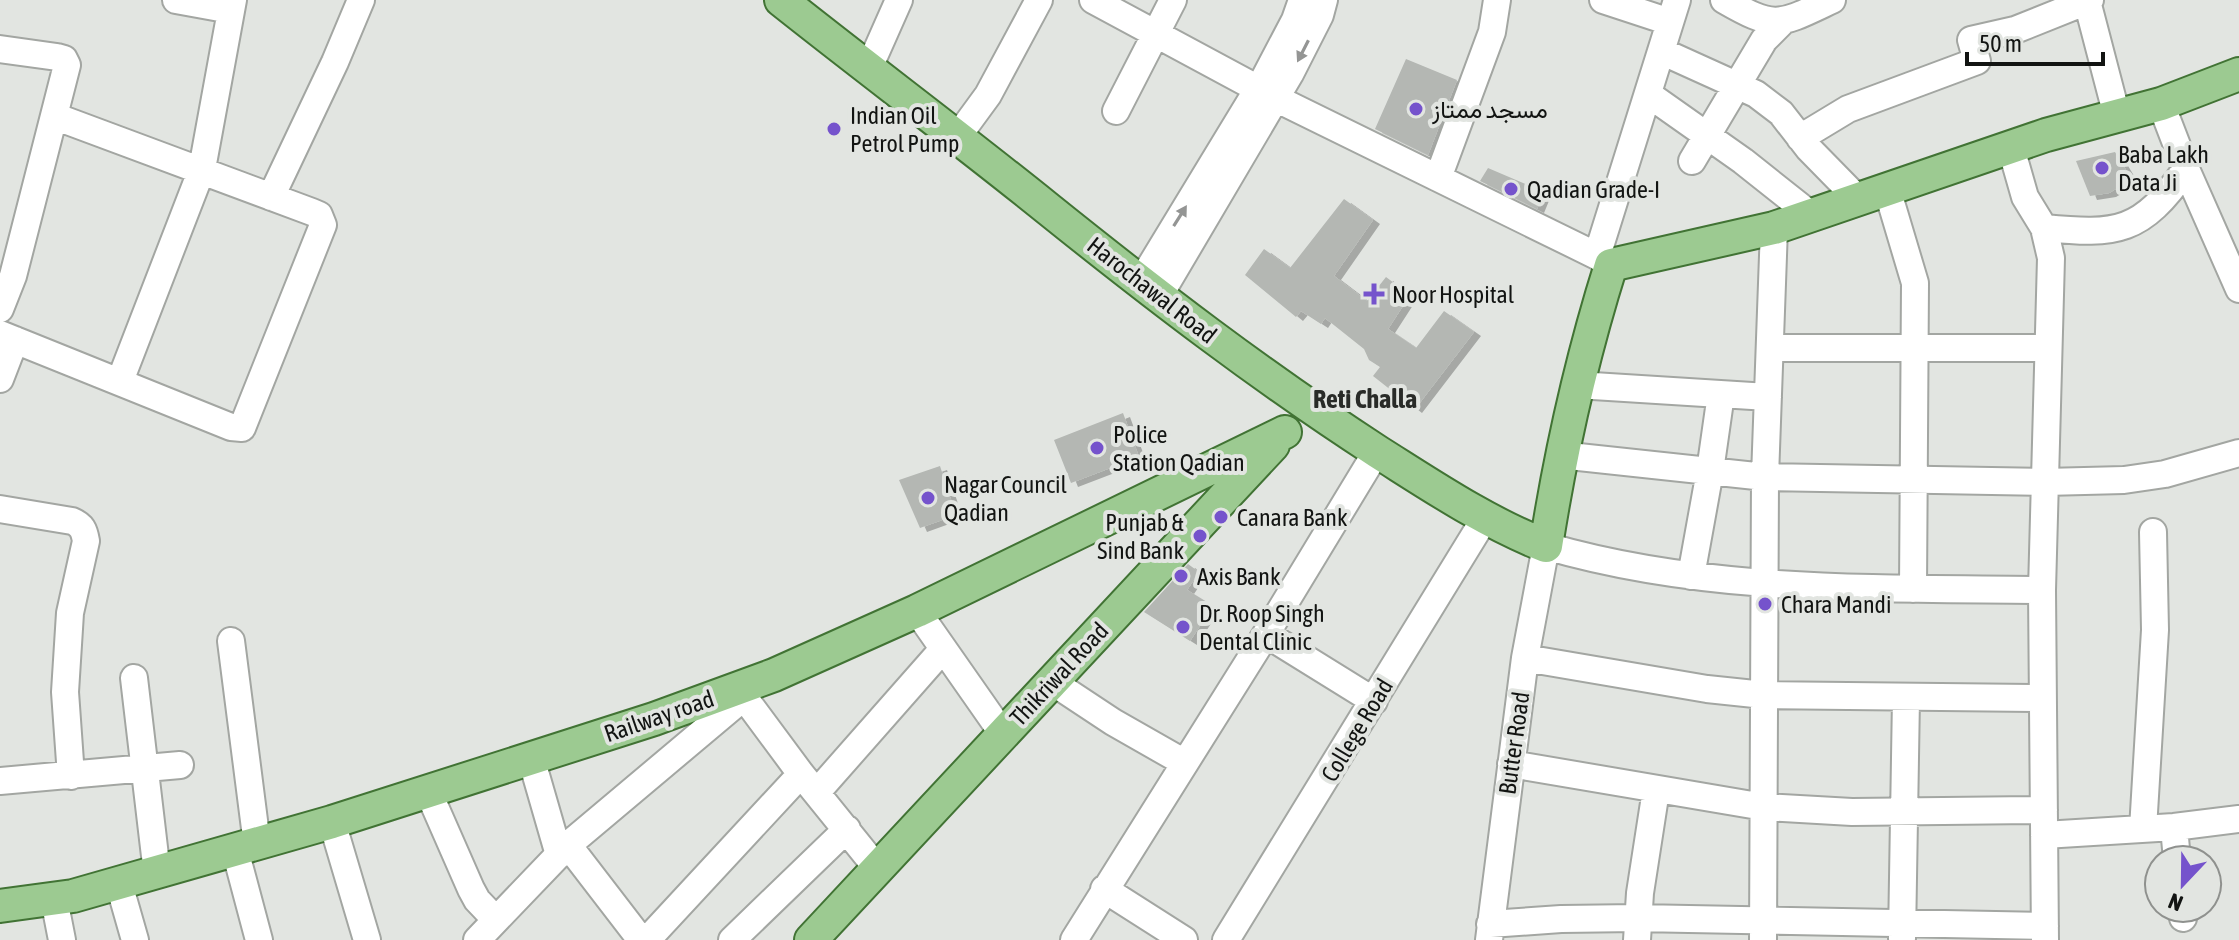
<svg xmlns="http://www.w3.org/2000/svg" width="2239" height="940" viewBox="0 0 2239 940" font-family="'Asap Condensed',Vazirmatn,sans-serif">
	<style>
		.building { fill: #b4b7b3; filter: url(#shadow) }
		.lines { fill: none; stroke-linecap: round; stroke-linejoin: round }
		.minor-casing { stroke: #a3a6a2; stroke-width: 30 }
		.major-casing { stroke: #417334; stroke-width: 36 }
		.minor { stroke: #fff; stroke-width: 26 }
		.major { stroke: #9cca91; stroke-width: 32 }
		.oneway { fill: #949594 }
		.poi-dot { fill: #7553cc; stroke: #e2e5e1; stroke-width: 3 }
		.labels { text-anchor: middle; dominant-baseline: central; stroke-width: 8; stroke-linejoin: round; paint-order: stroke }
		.poi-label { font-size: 24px; fill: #121412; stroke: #e2e5e1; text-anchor: start }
		.street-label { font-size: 24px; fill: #121412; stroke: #e2e5e1 }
		.neighbourhood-label { font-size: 26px; font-weight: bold; fill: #292b28; stroke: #e2e5e1 }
	</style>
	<defs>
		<filter id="shadow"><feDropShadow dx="7" dy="4" stdDeviation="0" flood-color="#0004"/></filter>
	</defs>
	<rect width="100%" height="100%" fill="#e2e5e1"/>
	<path class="building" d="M 1406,59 L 1457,80 L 1428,155 L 1375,129 Z
		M 2115,152 L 2129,175 L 2126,183 L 2109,193 L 2090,196 L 2076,161 Z
		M 1488,168 L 1544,192 L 1537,209 L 1480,181 Z
		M 1344,199 L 1373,220 L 1334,276 L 1367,301 L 1386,277 L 1410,295 L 1388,329 L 1416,348 L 1444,311 L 1474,332 L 1415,409 L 1373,376 L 1380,367 L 1369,360 L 1364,349 L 1325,318 L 1321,324 L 1301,311 L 1296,317 L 1245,275 L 1264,249 L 1290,268 Z
		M 1123,413 L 1139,457 L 1071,483 L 1054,440 Z
		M 940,466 L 956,515 L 920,528 L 899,480 Z
		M 1188,564 L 1199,572 L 1187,590 L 1213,606 L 1190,641 L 1144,612 Z"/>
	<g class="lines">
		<g class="minor-casing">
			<path id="minor" d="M 176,0 L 231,10
				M 1093,0 L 1275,98 L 1597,256 L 1611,265
				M 1603,0 L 1670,22
				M 1724,0 C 1776,30 1779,25 1832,0
				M 2087,1 L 2117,116
				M 0,49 L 57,57 L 64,59 L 67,65 L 13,276 L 0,309
				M 1661,51 L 1756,94 L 1781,113 L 1809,149 L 1857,198
				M 868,70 L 899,0
				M 1648,94 L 1743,161 L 1811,215
				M 2161,104 L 2186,169 L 2239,289
				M 1116,111 L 1173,0
				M 958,136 L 988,95 L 1039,0
				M 1800,138 L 1848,109 L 1977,61 L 1971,40 L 2015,30 L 2090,0
				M 2011,148 L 2025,197 L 2044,228 L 2051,258 L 2042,590 L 2045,940
				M 1692,161 L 1764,40 L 1781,23
				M 1438,178 L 1492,32 L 1497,0
				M 1887,189 L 1915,283 L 1913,589
				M 271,197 L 335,62 L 361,0
				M 2044,228 C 2118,235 2141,233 2186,169
				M 1597,256 L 1677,0
				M 1140,283 L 1264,79 L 1295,20 L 1302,0
				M 1158,298 L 1290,74 L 1320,15 L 1324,0
				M 0,334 L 231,427 L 242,428 L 323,225 L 319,215 L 312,212 L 54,116
				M 1770,348 L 2048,348
				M 0,379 L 15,340
				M 120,381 L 202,169 L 233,0
				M 1577,385 L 1768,397
				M 1560,455 L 1765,477 L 2045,482 L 2124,480 L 2165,474 L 2239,453
				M 0,509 L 72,521 C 82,525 84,530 86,541 L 70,613 L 65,692 L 71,776
				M 1691,576 L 1710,471 L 1721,394
				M 917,611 L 1003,734
				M 1266,634 L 1374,701
				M 231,641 L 257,844
				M 1525,658 L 1707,689 L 1764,695 L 2042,698
				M 134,678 L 157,873
				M 1051,681 L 1113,722 L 1185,763
				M 738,689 L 801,774 L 877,868
				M 531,758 L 559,855
				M 1511,764 L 1764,807 L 1852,812 L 2044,810
				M 0,781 L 180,765
				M 428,791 L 471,889 L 477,900 L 496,920
				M 817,792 L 943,649
				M 332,822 L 367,940
				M 2174,827 L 2177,860
				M 2143,829 L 2155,630 L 2153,532
				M 2044,835 L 2174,827 L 2239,819
				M 568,845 L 641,940
				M 235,850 L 259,940
				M 119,884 L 135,940
				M 1104,889 L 1184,940
				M 54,899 L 62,940
				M 2182,908 L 2183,918
				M 1490,924 L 1561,919 L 1637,918 L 2045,926
				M 1902,938 L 1906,698
				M 477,940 L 568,845 L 744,697
				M 647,940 L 801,774
				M 732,940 L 847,829
				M 1074,940 L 1266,634 L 1377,451
				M 1226,940 L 1485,518
				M 1489,940 L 1525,658 L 1546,546 C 1707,593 1876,588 2042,590
				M 1637,940 L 1640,893 L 1656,790
				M 1763,940 L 1765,477 L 1774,228"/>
		</g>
		<g class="major-casing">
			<path id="major" d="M 781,0 C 869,70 959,137 1047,208 C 1154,294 1262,377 1378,452 C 1432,486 1485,522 1546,546 C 1561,450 1582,357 1611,265 L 1774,228 L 2046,135 L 2161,104 L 2239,74
				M 0,906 L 73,896 L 332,822 L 654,719 L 774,675 L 917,611 L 1285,432
				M 811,940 L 1273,445"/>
		</g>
		<use href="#minor" class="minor"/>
		<use href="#major" class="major"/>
	</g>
	<defs><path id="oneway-solid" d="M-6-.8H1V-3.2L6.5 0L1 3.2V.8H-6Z" transform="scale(2)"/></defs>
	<g class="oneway">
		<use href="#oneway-solid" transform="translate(1303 51) rotate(117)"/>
		<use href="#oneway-solid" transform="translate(1180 216) rotate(-58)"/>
	</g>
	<g class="poi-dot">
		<circle cx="1416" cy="109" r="8"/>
		<circle cx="834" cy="129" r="8"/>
		<circle cx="2102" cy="168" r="8"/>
		<circle cx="1511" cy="189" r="8"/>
		<path d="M1370 282h8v8h8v8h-8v8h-8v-8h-8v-8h8z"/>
		<circle cx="1097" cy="448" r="8"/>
		<circle cx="928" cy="498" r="8"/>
		<circle cx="1221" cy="517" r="8"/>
		<circle cx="1200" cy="536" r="8"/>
		<circle cx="1181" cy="576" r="8"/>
		<circle cx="1765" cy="604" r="8"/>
		<circle cx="1183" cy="627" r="8"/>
	</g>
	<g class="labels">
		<g class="poi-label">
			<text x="1432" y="109">مسجد ممتاز</text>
			<text x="850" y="115">Indian Oil<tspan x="850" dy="28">Petrol Pump</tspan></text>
			<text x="2118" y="154">Baba Lakh<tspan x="2118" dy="28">Data Ji</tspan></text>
			<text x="1527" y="189">Qadian Grade-I</text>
			<text x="1392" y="294">Noor Hospital</text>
			<text x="1113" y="434">Police<tspan x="1113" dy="28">Station Qadian</tspan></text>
			<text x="944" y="484">Nagar Council<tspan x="944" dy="28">Qadian</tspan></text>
			<text x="1237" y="517">Canara Bank</text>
			<text x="1184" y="522" text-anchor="end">Punjab &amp;<tspan x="1184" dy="28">Sind Bank</tspan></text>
			<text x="1197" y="576">Axis Bank</text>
			<text x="1781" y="604">Chara Mandi</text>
			<text x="1199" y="613">Dr. Roop Singh<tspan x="1199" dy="28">Dental Clinic</tspan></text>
		</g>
		<g class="street-label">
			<text transform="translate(1152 290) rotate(38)">Harochawal Road</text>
			<text transform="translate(1059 674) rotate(-47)">Thikriwal Road</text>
			<text transform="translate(659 716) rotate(-19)">Railway road</text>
			<text transform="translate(1357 730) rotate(-59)">College Road</text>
			<text transform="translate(1514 743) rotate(-82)">Butter Road</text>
		</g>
		<g class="neighbourhood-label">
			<text x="1365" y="399">Reti Challa</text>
		</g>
	</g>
	<g transform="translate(2183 884) rotate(202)"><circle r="38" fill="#e2e5e1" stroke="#8f918e" stroke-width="2"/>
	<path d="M0-6L14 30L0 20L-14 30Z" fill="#7553cc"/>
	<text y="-12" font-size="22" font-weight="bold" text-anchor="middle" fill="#121412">N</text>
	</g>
	<path d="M1967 52v12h136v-12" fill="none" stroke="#121412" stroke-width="4"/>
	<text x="1979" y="52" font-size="24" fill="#121412" stroke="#e2e5e1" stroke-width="6" paint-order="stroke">50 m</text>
</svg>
